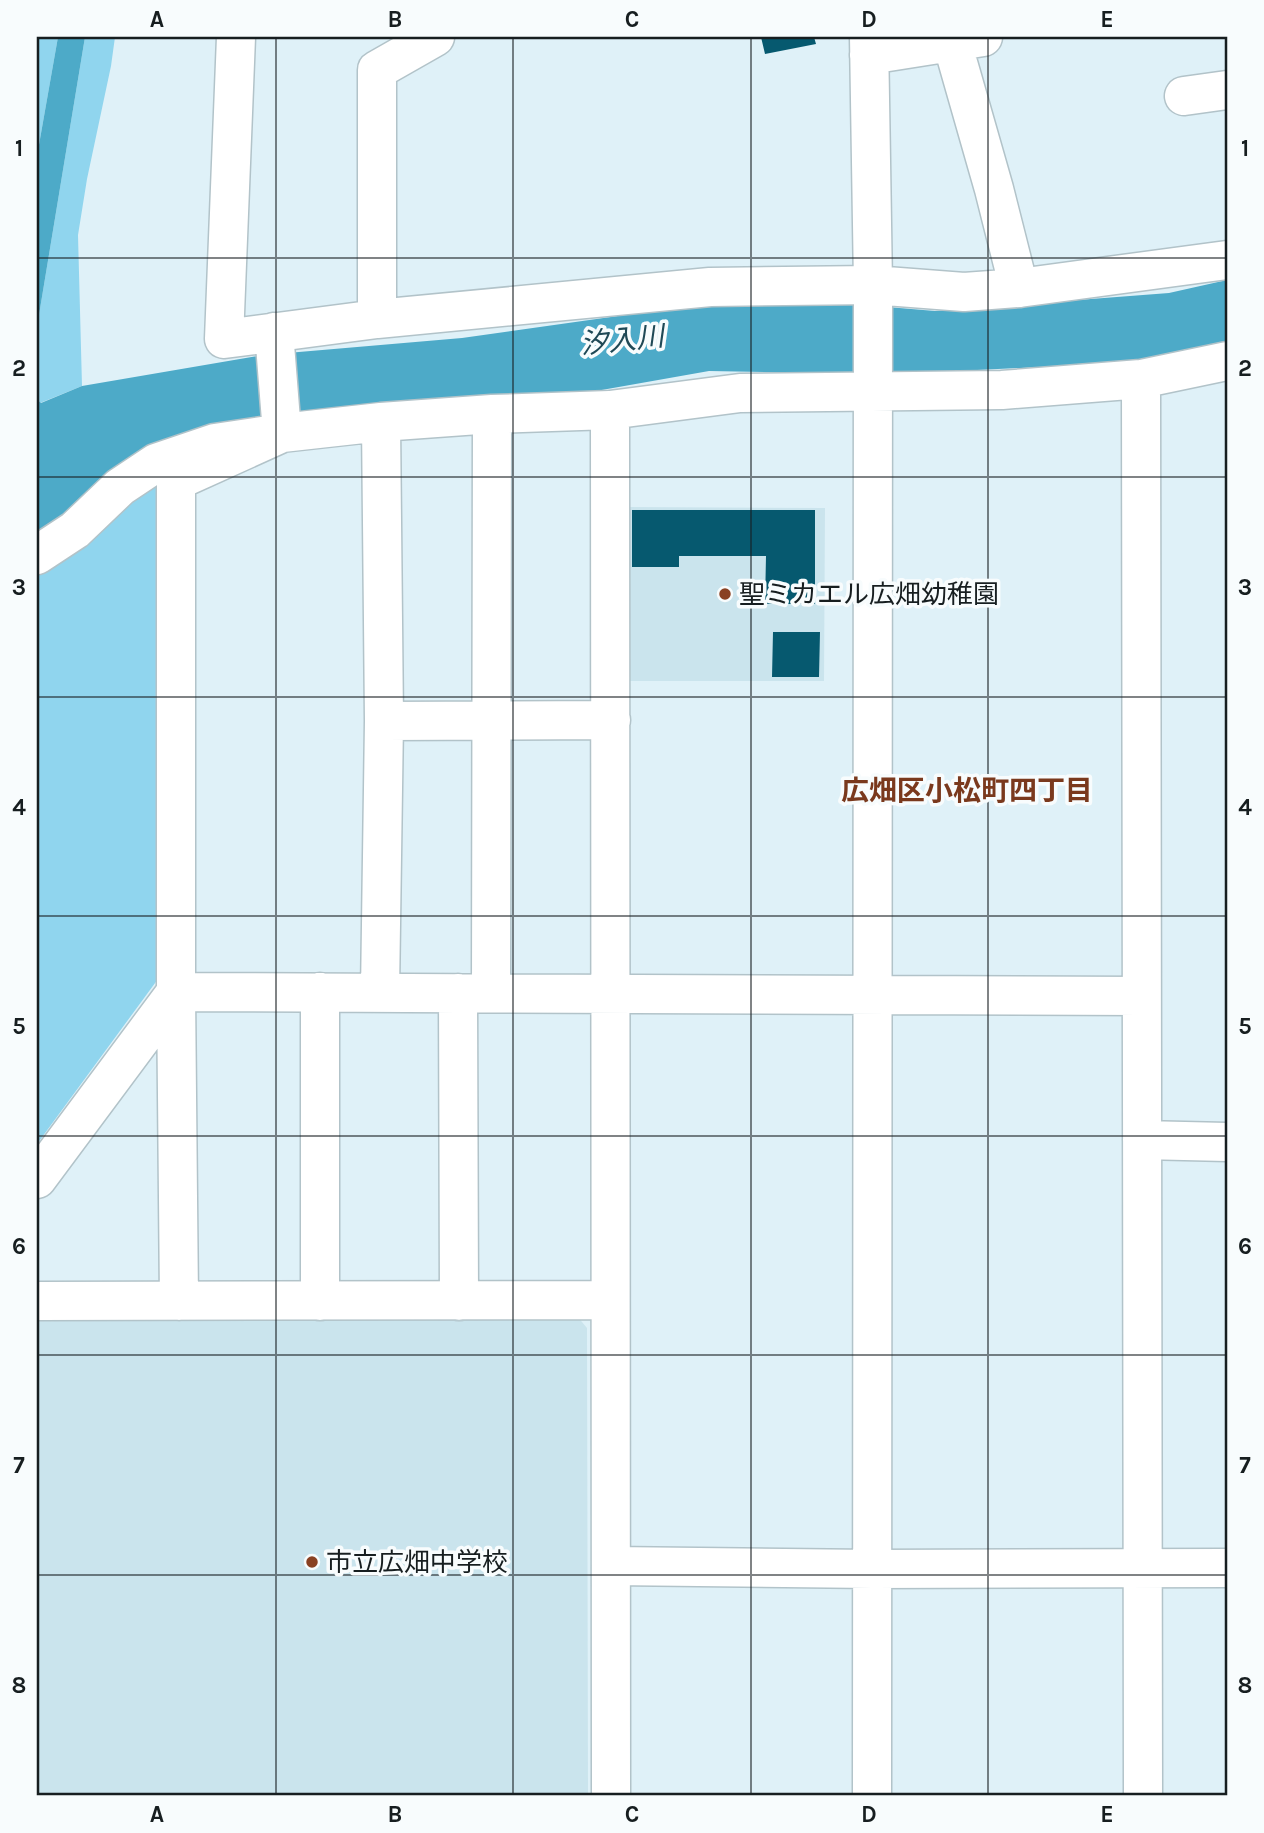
<svg xmlns="http://www.w3.org/2000/svg" width="1264" height="1833" viewBox="0 0 1264 1833" font-family="Karla,'Noto Sans JP',sans-serif">
	<style>
		.built { fill: #cae4ed }
		.green { fill: #90d5ee }
		.water { fill: #4daac8 }
		.building { fill: #06596f }
		.lines { fill: none; stroke-linecap: round; stroke-linejoin: round }
		.minor-casing { stroke: #b2c3c9; stroke-width: 41 }
		.minor { stroke: #fff; stroke-width: 38 }
		.grid { fill: none; stroke: #171e20; stroke-width: 2; stroke-opacity: 0.55 }
		.poi-dot { fill: #894122; stroke: #f8fcfd; stroke-width: 2.5 }
		.labels { text-anchor: middle; dominant-baseline: central; stroke-width: 7; stroke-linejoin: round; paint-order: stroke }
		.poi-label { font-size: 26px; fill: #171e20; stroke: #f8fcfd; text-anchor: start }
		.water-label { font-size: 28px; font-style: italic; fill: #204956; stroke: #f8fcfd }
		.neighbourhood-label { font-size: 28px; font-weight: bold; fill: #7a391d; stroke: #f8fcfd }
		.neatline { fill: none; stroke: #171e20; stroke-width: 2.5 }
		.grid-label { font-size: 23px; text-anchor: middle; font-weight: bold; fill: #171e20 }
	</style>
	<rect width="100%" height="100%" fill="#dff1f8"/>
	<path class="built" d="M 626,507 L 825,508 L 824,681 L 627,681 Z
		M 577,1316 L 587,1328 L 588,1796 L 37,1796 L 37,1319 Z"/>
	<path class="green" d="M 37,37 L 58,37 L 37,156 Z
		M 85,37 L 115,37 L 111,66 L 87,179 L 78,235 L 82,386 L 40,403 L 37,400 L 37,327 Z
		M 156,468 L 158,979 L 37,1144 L 37,571 Z"/>
	<path class="water" d="M 58,37 L 85,37 L 37,327 L 37,156 Z
		M 1227,280 L 1227,343 L 1124,363 L 937,372 L 814,373 L 709,371 L 596,391 L 440,401 L 247,427 L 37,541 L 37,400 L 41,403 L 82,386 L 264,355 L 462,338 L 724,301 L 816,301 L 935,311 L 1169,293 Z"/>
	<path class="building" d="M 761,37 L 814,37 L 816,44 L 765,54 Z
		M 632,510 L 815,510 L 815,604 L 765,604 L 766,556 L 679,556 L 679,567 L 632,567 Z
		M 773,632 L 820,632 L 819,677 L 772,677 Z"/>
	<g class="lines">
		<g class="minor-casing">
			<path id="minor" d="M 236,37 L 224,339 L 377,319 L 710,287 L 873,285 L 964,292 L 1019,288 L 1227,260
				M 869,37 L 873,285 L 872,1796
				M 952,42 L 994,189 L 1019,288
				M 869,55 L 983,37
				M 1184,96 L 1227,90
				M 377,319 L 377,70 L 435,37
				M 1141,379 L 1143,1796
				M 610,410 L 611,1796
				M 37,555 L 75,530 L 120,487 L 156,463 L 215,443 L 282,433 L 274,332
				M 384,721 L 611,720
				M 380,992 L 384,721 L 381,422
				M 458,993 L 459,1301
				M 491,993 L 492,414
				M 1142,1140 L 1227,1142
				M 37,1179 L 176,992 L 176,481 L 282,433 L 381,422 L 492,414 L 610,410 L 740,393 L 1002,390 L 1141,379 L 1227,361
				M 37,1301 L 610,1300
				M 179,1301 L 176,992 L 1141,996
				M 320,1301 L 320,992
				M 612,1566 L 873,1569 L 1227,1568"/>
		</g>
		<use href="#minor" class="minor"/>
	</g>
	<path class="grid" d="M 276,37 L 276,1796M 513,37 L 513,1796M 751,37 L 751,1796M 988,37 L 988,1796M 37,258 L 1227,258M 37,477 L 1227,477M 37,697 L 1227,697M 37,916 L 1227,916M 37,1136 L 1227,1136M 37,1355 L 1227,1355M 37,1575 L 1227,1575"/>
	<g class="poi-dot">
		<circle cx="725" cy="594" r="7"/>
		<circle cx="312" cy="1562" r="7"/>
	</g>
	<g class="labels">
		<g class="poi-label">
			<text x="739" y="594">聖ミカエル広畑幼稚園</text>
			<text x="326" y="1562">市立広畑中学校</text>
		</g>
		<g class="water-label">
			<text transform="translate(622 340) rotate(-6)">汐入川</text>
		</g>
		<g class="neighbourhood-label">
			<text x="967" y="790">広畑区小松町四丁目</text>
		</g>
	</g>
	<rect width="1264" height="1833" fill="none" stroke="#f8fcfd" stroke-width="77"/>
	<rect x="38" y="38" width="1188" height="1756" class="neatline"/>
	<g class="grid-label">
		<text x="157" y="27">A</text>
		<text x="395" y="27">B</text>
		<text x="632" y="27">C</text>
		<text x="869" y="27">D</text>
		<text x="1107" y="27">E</text>
		<text x="19" y="156">1</text>
		<text x="1245" y="156">1</text>
		<text x="19" y="376">2</text>
		<text x="1245" y="376">2</text>
		<text x="19" y="595">3</text>
		<text x="1245" y="595">3</text>
		<text x="19" y="815">4</text>
		<text x="1245" y="815">4</text>
		<text x="19" y="1034">5</text>
		<text x="1245" y="1034">5</text>
		<text x="19" y="1254">6</text>
		<text x="1245" y="1254">6</text>
		<text x="19" y="1473">7</text>
		<text x="1245" y="1473">7</text>
		<text x="19" y="1693">8</text>
		<text x="1245" y="1693">8</text>
		<text x="157" y="1822">A</text>
		<text x="395" y="1822">B</text>
		<text x="632" y="1822">C</text>
		<text x="869" y="1822">D</text>
		<text x="1107" y="1822">E</text>
	</g>
</svg>
